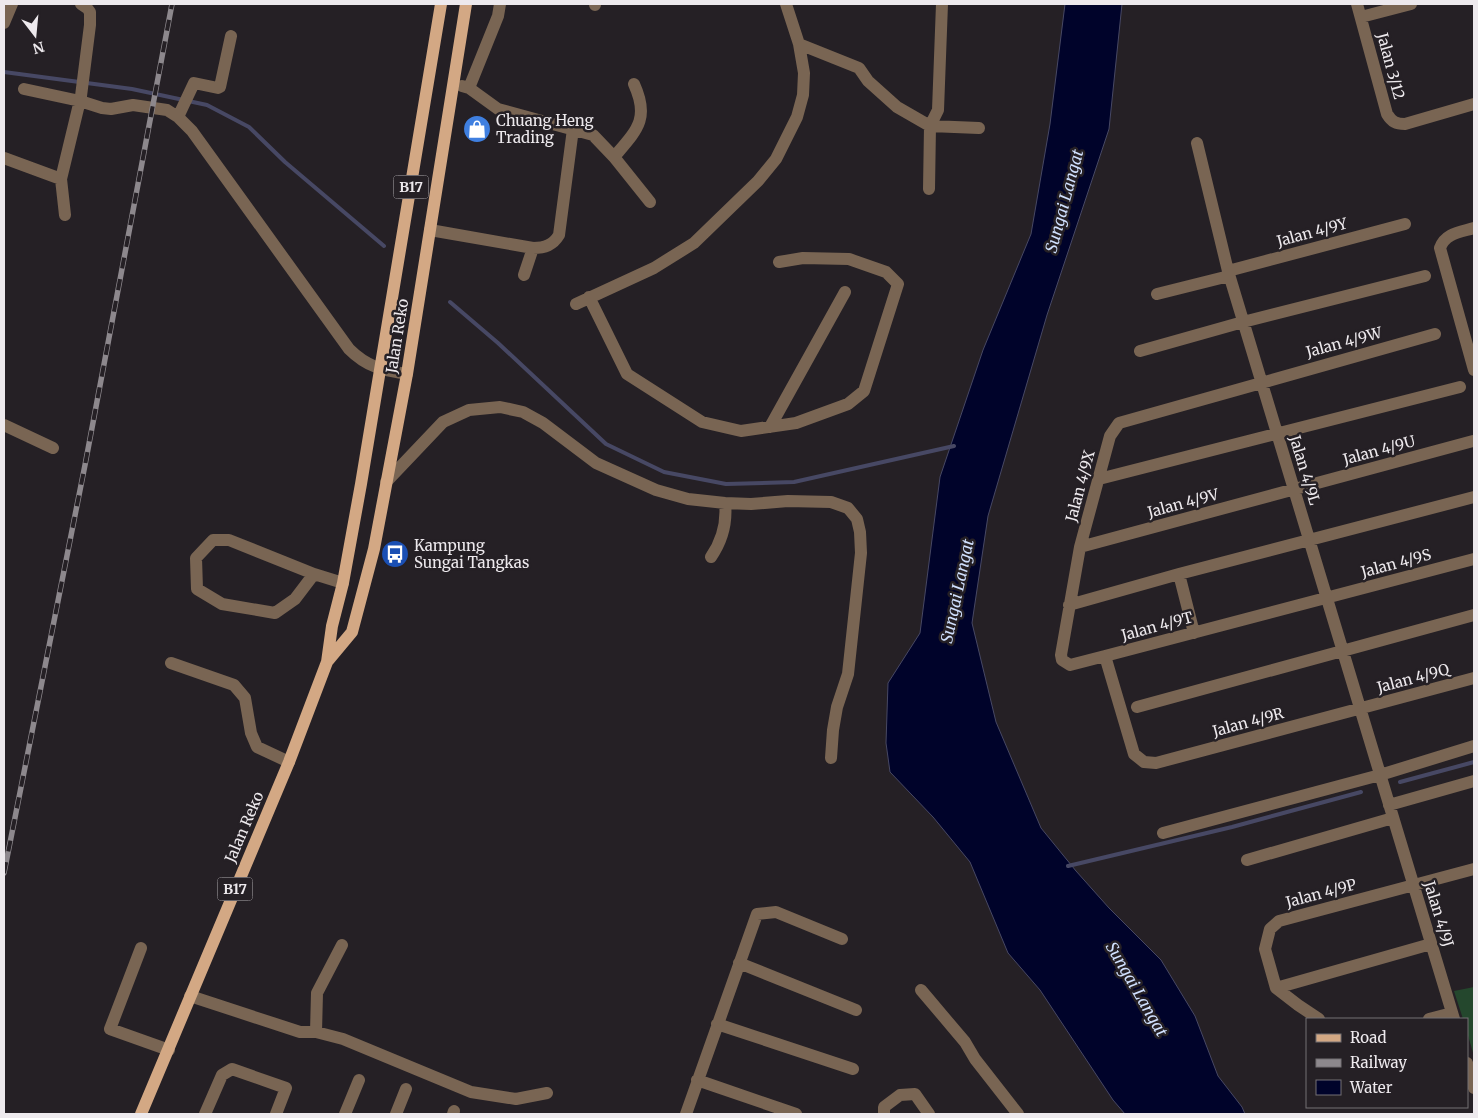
<svg xmlns="http://www.w3.org/2000/svg" width="1478" height="1118" viewBox="0 0 1478 1118" font-family="Merriweather,serif">
	<style>
		.green { fill: #24472d }
		.water { fill: #00032a; stroke: #474864 }
		.lines { fill: none; stroke-linecap: round; stroke-linejoin: round }
		.stream { stroke: #474864; stroke-width: 4 }
		.minor { stroke: #796553; stroke-width: 12 }
		.major { stroke: #d3a884; stroke-width: 12 }
		.rail-casing { stroke: #8d888d; stroke-width: 5.5 }
		.rail { stroke: #252025; stroke-width: 4; stroke-dasharray: 11; stroke-linecap: butt }
		.labels { text-anchor: middle; dominant-baseline: central; stroke-width: 5; stroke-linejoin: round; paint-order: stroke }
		.shield { fill: #252025; stroke: #b1adb1; stroke-width: 1 }
		.shield-label { font-size: 14px; font-weight: bold; fill: #ede9ed }
		.street-label { font-size: 15px; fill: #ede9ed; stroke: #252025 }
		.poi-label { font-size: 15px; fill: #ede9ed; stroke: #252025; text-anchor: start }
		.water-label { font-size: 16px; font-style: italic; fill: #d0e0fe; stroke: #252025 }
	</style>
	<rect width="100%" height="100%" fill="#252025"/>
	<path class="green" d="M 1474,987 L 1474,1056 L 1467,1032 L 1467,1019 L 1463,1019 L 1454,991 Z"/>
	<path class="water" d="M 1065,4 L 1122,4 L 1109,129 L 1047,315 L 988,516 L 972,623 L 996,722 L 1041,828 L 1076,871 L 1109,908 L 1161,960 L 1195,1016 L 1218,1076 L 1242,1107 L 1245,1114 L 1125,1114 L 1113,1100 L 1040,990 L 1008,953 L 970,862 L 933,817 L 890,772 L 886,743 L 888,683 L 920,633 L 940,477 L 983,350 L 1031,234 L 1050,124 Z"/>
	<g class="lines">
		<path class="stream" d="M 4,72 L 132,89 L 207,105 L 249,127 L 285,162 L 384,246
			M 450,302 L 498,343 L 606,444 L 664,472 L 726,484 L 794,482 L 954,446
			M 1400,782 L 1474,762
			M 1068,866 L 1232,827 L 1361,792"/>
		<path class="minor" d="M 1357,4 L 1387,114 C 1392,122 1396,124 1405,124 L 1474,104
			M 595,5 L 595,4
			M 1361,17 L 1411,4
			M 4,23 L 12,4
			M 799,44 L 859,68 L 868,81 L 897,107 L 930,126 L 979,128
			M 462,86 L 469,88 L 498,16 L 500,4
			M 469,88 L 498,109 L 593,135 L 614,157 L 650,202
			M 24,89 L 80,101 L 102,108 L 111,109 L 133,105 L 167,110 L 178,117 L 192,131 L 349,349 C 367,367 382,370 407,374
			M 178,117 L 194,83 L 218,88 L 220,87 L 231,36
			M 1197,143 L 1228,271 L 1454,1019
			M 614,157 C 637,130 650,119 634,84
			M 4,158 L 61,179
			M 929,189 L 930,126 L 938,110 L 942,4
			M 65,215 L 61,179 L 81,96 L 90,25 L 90,12 L 87,8 L 81,4
			M 1474,228 C 1461,232 1445,233 1440,248 L 1474,370
			M 430,230 L 533,248 C 545,248 553,245 559,235 L 573,129
			M 1228,271 L 1405,224
			M 524,275 L 533,248
			M 1157,294 L 1229,276
			M 589,297 L 627,374 L 702,422 L 741,431 L 796,423 L 848,404 L 864,391 L 898,284 L 886,272 L 849,259 L 803,258 L 779,262
			M 576,304 L 654,268 L 694,243 L 758,181 L 776,159 L 797,117 L 803,95 L 804,73 L 799,44 L 786,4
			M 1140,351 L 1243,322 L 1425,276
			M 4,425 L 53,448
			M 770,427 L 845,292
			M 1099,479 L 1460,387
			M 386,482 L 443,422 L 469,410 L 500,407 L 523,412 L 543,423 L 596,463 L 656,490 L 688,499 L 725,503 L 751,504 L 788,501 L 831,502 L 848,508 L 857,519 L 860,532 L 861,553 L 848,674 L 837,707 L 833,730 L 831,758
			M 1080,547 L 1473,441
			M 711,557 C 722,541 727,522 725,503
			M 1474,559 L 1105,656 L 1134,754 L 1144,762 L 1156,763 L 1474,678
			M 314,574 L 295,599 L 275,613 L 222,604 L 197,589 L 196,558 L 213,540 L 229,540 L 314,574 L 343,583
			M 1179,574 L 1194,633
			M 1069,605 L 1179,574 L 1474,497
			M 1105,656 L 1070,665 L 1062,660 L 1061,655 L 1080,547 L 1110,436 L 1119,423 L 1435,334
			M 171,663 L 234,685 L 245,698 L 251,733 L 257,747 L 289,762
			M 1137,707 L 1474,615
			M 1389,805 L 1474,781
			M 1163,833 L 1380,775 L 1474,746
			M 1247,860 L 1393,818
			M 141,948 L 110,1029 L 169,1050
			M 739,963 L 856,1010
			M 1276,988 L 1265,949 L 1270,929 L 1279,921 L 1474,869
			M 1276,988 L 1431,944
			M 1276,988 L 1298,1005 L 1319,1019
			M 921,990 L 965,1042 L 975,1059 L 1018,1114
			M 190,996 L 300,1032 L 316,1032 L 343,1039 L 471,1092 L 516,1099 L 547,1093
			M 1429,1019 L 1452,1013
			M 717,1024 L 853,1069
			M 316,1032 L 317,993 L 342,945
			M 1467,1063 L 1474,1088
			M 697,1080 L 796,1114
			M 205,1114 L 222,1075 L 232,1069 L 286,1088 L 276,1114
			M 345,1114 L 359,1080
			M 396,1114 L 406,1089
			M 453,1114 L 454,1111
			M 686,1114 L 757,914 L 776,912 L 842,939
			M 884,1114 L 884,1107 L 900,1095 L 915,1094 L 929,1114"/>
		<path class="major" d="M 327,662 L 352,632 L 374,549 L 407,374 L 466,4
			M 141,1114 L 289,762 L 327,662 L 332,626 L 343,583 L 361,484 L 441,4"/>
		<g class="rail-casing">
			<path id="rail" d="M 4,873 L 85,465 L 172,4"/>
		</g>
		<use href="#rail" class="rail"/>
	</g>
	<defs>
		<g id="shop-disc" transform="scale(1.4375)"><circle r="9.5" fill="#3f7fe0" stroke="#252025"/><path d="M-5-2.5h2.3a2.7 3.5 0 0 1 5.4 0H5L5.5 6h-11ZM-1.5-2.5h3a1.5 2.3 0 0 0-3 0Z" fill="#fff"/></g>
		<g id="bus-disc" transform="scale(1.4375)"><circle r="9.5" fill="#1a4fb4" stroke="#252025"/><path d="M-5-6H5V4H4V6H2V4H-2V6H-4V4H-5ZM-3.5-4V0h7V-4ZM-3.5 1.2v1.5H-2V1.2ZM2 1.2v1.5H3.5V1.2Z" fill="#fff"/></g>
	</defs>
	<g fill-rule="evenodd">
		<use href="#shop-disc" x="477" y="129"/>
		<use href="#bus-disc" x="395" y="554"/>
	</g>
	<g class="labels">
		<g class="shield">
			<rect x="393.5" y="175.5" width="35" height="23" rx="4"/>
			<rect x="217.5" y="877.5" width="35" height="23" rx="4"/>
		</g>
		<g class="shield-label">
			<text x="411" y="187">B17</text>
			<text x="235" y="889">B17</text>
		</g>
		<g class="street-label">
			<text transform="translate(1391 66) rotate(75)">Jalan 3/12</text>
			<text transform="translate(1312 232) rotate(-15)">Jalan 4/9Y</text>
			<text transform="translate(397 336) rotate(-81)">Jalan Reko</text>
			<text transform="translate(1344 342) rotate(-15)">Jalan 4/9W</text>
			<text transform="translate(1379 450) rotate(-15)">Jalan 4/9U</text>
			<text transform="translate(1305 470) rotate(73)">Jalan 4/9L</text>
			<text transform="translate(1080 486) rotate(-75)">Jalan 4/9X</text>
			<text transform="translate(1183 503) rotate(-15)">Jalan 4/9V</text>
			<text transform="translate(1396 563) rotate(-15)">Jalan 4/9S</text>
			<text transform="translate(1157 626) rotate(-15)">Jalan 4/9T</text>
			<text transform="translate(1413 678) rotate(-15)">Jalan 4/9Q</text>
			<text transform="translate(1248 722) rotate(-15)">Jalan 4/9R</text>
			<text transform="translate(244 827) rotate(-67)">Jalan Reko</text>
			<text transform="translate(1321 893) rotate(-15)">Jalan 4/9P</text>
			<text transform="translate(1439 914) rotate(73)">Jalan 4/9J</text>
		</g>
		<g class="poi-label">
			<text x="496" y="120">Chuang Heng<tspan x="496" dy="17">Trading</tspan></text>
			<text x="414" y="545">Kampung<tspan x="414" dy="17">Sungai Tangkas</tspan></text>
		</g>
		<g class="water-label">
			<text transform="translate(1064 201) rotate(-75)">Sungai Langat</text>
			<text transform="translate(957 591) rotate(-78)">Sungai Langat</text>
			<text transform="translate(1137 989) rotate(60)">Sungai Langat</text>
		</g>
	</g>
	<rect width="1478" height="1118" fill="none" stroke="#ede9ed" stroke-width="10"/>
	<rect x="1306" y="1018" width="162" height="90" fill="#252025" stroke="#757075"/>
	<rect x="1316" y="1034" width="25" height="8" fill="#d3a884" stroke="#757075"/>
	<text x="1350" y="1043" font-size="15" fill="#ede9ed">Road</text>
	<rect x="1316" y="1059" width="25" height="8" fill="#8d888d" stroke="#757075"/>
	<text x="1350" y="1068" font-size="15" fill="#ede9ed">Railway</text>
	<rect x="1316" y="1080" width="25" height="15" fill="#00032a" stroke="#757075"/>
	<text x="1350" y="1093" font-size="15" fill="#ede9ed">Water</text>
	<g transform="translate(35 35) rotate(164)" stroke="#252025" stroke-width="4" paint-order="stroke">
	<path d="M0-4L9 19L0 12L-9 19Z" fill="#ede9ed"/>
	<text y="-8" font-size="14" font-weight="bold" text-anchor="middle" fill="#ede9ed">N</text>
	</g>
</svg>
